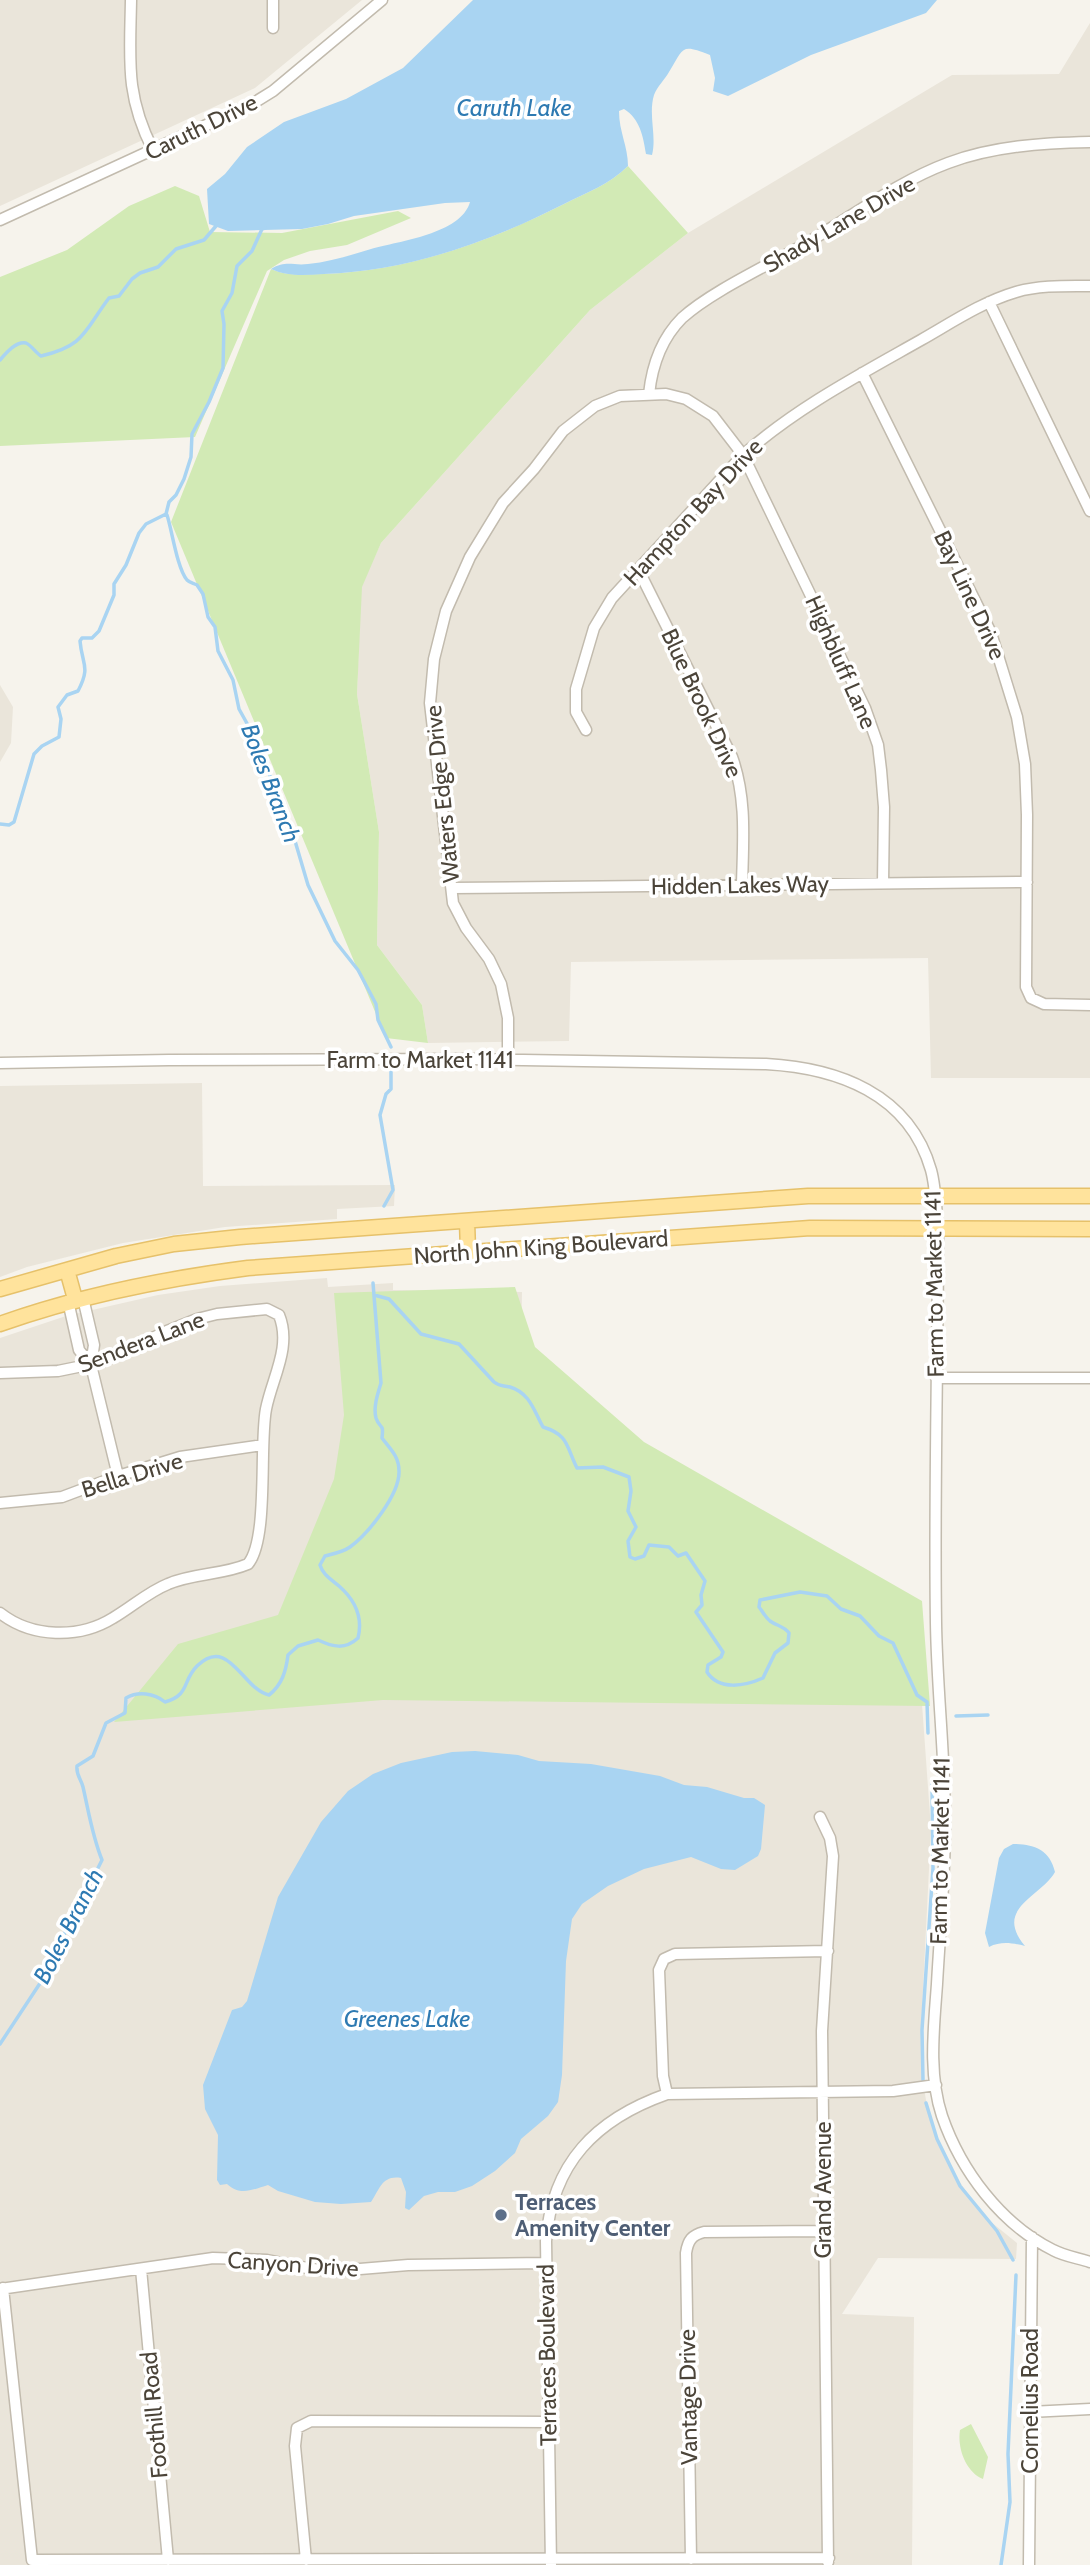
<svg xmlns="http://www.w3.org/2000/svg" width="1090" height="2565" viewBox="0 0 1090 2565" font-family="Cabin,sans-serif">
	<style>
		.residential { fill: #eae5da }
		.green { fill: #d2eab5 }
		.water { fill: #a9d4f2 }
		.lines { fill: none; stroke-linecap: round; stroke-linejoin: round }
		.stream { stroke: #a9d4f2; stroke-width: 3.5 }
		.minor-casing { stroke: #c2bbae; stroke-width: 13 }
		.major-casing { stroke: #e6c16a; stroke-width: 17 }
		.minor { stroke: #fff; stroke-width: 10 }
		.major { stroke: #ffe39c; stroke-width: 14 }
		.service-dot { fill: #5c6f8a; stroke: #fff; stroke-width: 2.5 }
		.labels { text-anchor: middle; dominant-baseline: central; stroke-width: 7; stroke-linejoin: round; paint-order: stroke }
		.street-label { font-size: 23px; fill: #4b4439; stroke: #fff }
		.service-label { font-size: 23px; font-weight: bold; fill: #4e5e75; stroke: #fff; text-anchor: start }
		.water-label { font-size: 24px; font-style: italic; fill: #2e7ab2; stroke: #fff }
	</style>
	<rect width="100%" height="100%" fill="#f6f3ec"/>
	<path class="residential" d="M 0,0 L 362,0 L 255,88 L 0,206 Z
		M 1090,23 L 1090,1078 L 931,1078 L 928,958 L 571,962 L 569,1041 L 428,1043 L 422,1005 L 377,945 L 379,832 L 357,694 L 361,587 L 381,543 L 590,310 L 688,233 L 952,75 L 1059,74 Z
		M 0,685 L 13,707 L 11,743 L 0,762 Z
		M 202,1083 L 203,1186 L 395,1185 L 394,1206 L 337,1209 L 337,1219 L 225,1227 L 123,1243 L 27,1267 L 0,1277 L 0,1086 Z
		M 327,1278 L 328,1287 L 393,1283 L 393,1290 L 522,1292 L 515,1693 L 921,1690 L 931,1829 L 921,2029 L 921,2071 L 926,2100 L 935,2135 L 953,2172 L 972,2200 L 991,2222 L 1017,2243 L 1016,2259 L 878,2258 L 842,2314 L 914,2317 L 912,2565 L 0,2565 L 0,1338 L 66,1316 L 158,1295 L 220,1286 Z"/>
	<path class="green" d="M 628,166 L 688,233 L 590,310 L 381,543 L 362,587 L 357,694 L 379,832 L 377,945 L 422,1005 L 428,1043 L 386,1038 L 171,522 L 271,269 C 288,277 306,274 324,274 C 408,271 489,242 564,204 C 587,192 609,185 628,166 Z
		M 175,186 L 199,196 L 210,232 L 282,233 L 398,211 L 411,218 L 347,245 L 310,251 L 284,260 L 267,271 L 195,437 L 0,446 L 0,277 L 67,250 L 129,206 Z
		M 515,1287 L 535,1347 L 644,1442 L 922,1601 L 930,1706 L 383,1700 L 114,1722 L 178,1644 L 278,1615 L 334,1479 L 344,1415 L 334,1293 Z
		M 971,2424 L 988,2457 L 983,2479 C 966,2472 957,2448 960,2430 Z"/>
	<path class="water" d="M 473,0 L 937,0 L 926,13 L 811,55 L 728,96 L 713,91 L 715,78 L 710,55 C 680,43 684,48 669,72 C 665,79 657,87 654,95 C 648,115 657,136 652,155 L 646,154 C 643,136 640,119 624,109 L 619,111 C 619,132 628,146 628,166 C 609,185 587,192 564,204 C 489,242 409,271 324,274 C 306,275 288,277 271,269 C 286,260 293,266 308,264 C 330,262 351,255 371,249 C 399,241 461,234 470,202 L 445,203 L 354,216 L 328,224 L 302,229 L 228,231 L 209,224 L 207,189 L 225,174 L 247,147 L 284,122 L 346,99 L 403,68 Z
		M 475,1751 L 518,1755 L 539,1761 L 591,1764 L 660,1776 L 684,1785 L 707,1787 L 744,1798 L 754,1798 L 765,1805 L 761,1849 L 758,1856 L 735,1870 L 721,1869 L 691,1857 L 644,1869 L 608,1886 L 582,1904 L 572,1919 L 566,1961 L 562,2075 L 558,2102 L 548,2116 L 521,2139 L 515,2153 L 495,2171 L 472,2186 L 455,2192 L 438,2192 L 424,2196 L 409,2210 L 405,2208 L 406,2192 L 401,2178 C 382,2175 380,2189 371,2202 L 341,2204 L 315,2202 L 278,2191 L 268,2185 C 252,2190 240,2196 227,2184 L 220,2185 L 217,2180 L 218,2135 L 205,2109 L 203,2085 L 232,2010 L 242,2007 L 247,2001 L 278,1897 L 321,1822 L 348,1791 L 373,1774 L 401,1763 L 452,1752 Z
		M 1013,1844 C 1034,1844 1050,1850 1055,1872 C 1041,1897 993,1908 1025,1946 C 1012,1943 1001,1941 989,1947 L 985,1933 L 999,1858 L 1004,1849 Z"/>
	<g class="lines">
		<path class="stream" d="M 0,360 C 6,353 16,341 26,343 C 31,345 36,353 41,356 C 85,346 84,331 109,298 L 119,296 L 132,279 L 140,273 L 158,267 L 176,249 L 204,240 L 216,226
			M 167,515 C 172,530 177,568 187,580 C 190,583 193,583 197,585 L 203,594 L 208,617 L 215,627 L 218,651 L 233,680 L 239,709 L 254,736 L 274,786 L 278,802 L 290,824 L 308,885 L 335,941 L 358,970 L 376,1004 L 378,1020 L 391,1047
			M 0,824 L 9,825 L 14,822 L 34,754 L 42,746 L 59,737 L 61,719 L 58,707 L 67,695 L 78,691 C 91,666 82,665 80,641 L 82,638 L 92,638 L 99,631 L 114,595 L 114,584 L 126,565 L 139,533 L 146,524 L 166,514 L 169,502 L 176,495 L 184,479 L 191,457 L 192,434 L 209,402 L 223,368 L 224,324 L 222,311 L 232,293 L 237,266 L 252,251 L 262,229 L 265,228
			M 384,1206 L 393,1190 L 380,1115 L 386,1094 L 391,1089 L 391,1070
			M 374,1295 L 389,1299 L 421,1334 L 459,1344 L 494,1382 C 500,1387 503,1385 510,1387 C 530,1393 534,1411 543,1427 C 569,1435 566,1446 577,1468 L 603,1467 L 629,1477 L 631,1491 L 628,1511 L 636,1527 L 628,1541 L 630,1557 L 635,1559 L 644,1556 L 649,1545 L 669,1547 L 678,1556 L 686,1553 L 705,1581 L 701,1595 L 702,1605 L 696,1612 L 723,1652 L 721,1657 L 708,1665 L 707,1672 C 719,1691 745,1686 763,1678 L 775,1653 L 788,1643 L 789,1633 C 784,1626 777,1626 770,1621 C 765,1617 763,1612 759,1607 L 760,1600 L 800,1592 L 827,1596 L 841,1609 L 860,1616 L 879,1636 L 893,1643 L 917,1695 L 927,1702 L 928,1733
			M 956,1716 L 988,1715
			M 0,2044 L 56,1959 L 69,1920 L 81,1902 L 102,1860 C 92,1835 89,1813 83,1787 C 81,1779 76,1775 77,1766 L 93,1756 L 106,1723 L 125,1713 L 126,1698 C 138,1691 154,1693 165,1702 C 190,1695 182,1681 197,1666 C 229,1635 242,1689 269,1695 C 282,1685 286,1671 288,1655 L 298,1646 L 318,1640 C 333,1647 345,1650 358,1638 C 363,1618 355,1600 339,1586 C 331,1579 323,1575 320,1565 L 325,1556 C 333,1554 343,1552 350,1547 C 368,1534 400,1494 399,1471 C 399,1456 390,1449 382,1438 C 384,1422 380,1430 376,1418 C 373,1407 378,1393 381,1383 L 373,1283
			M 923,2080 L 922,2030 L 933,1868 L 932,1784
			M 926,2103 L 937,2139 L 960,2186 L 997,2231 L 1013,2260
			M 1001,2565 L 1010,2502 L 1008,2454 L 1016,2275"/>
		<g class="minor-casing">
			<path id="minor" d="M 131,0 C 130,60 125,95 153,150
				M 273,28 L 273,0
				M 0,220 L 252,104 L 273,91 L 382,0
				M 989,302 L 1090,511
				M 862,373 L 991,633 L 1017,717 L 1025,764 L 1027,815 L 1026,987 L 1031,998 L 1044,1004 L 1090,1005
				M 649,394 C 652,366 661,339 682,318 C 712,291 769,265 805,244 C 853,216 897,182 948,163 C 993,146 1043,143 1090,142
				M 638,569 L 732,757 C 747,799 743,841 742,885
				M 586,730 L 576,712 L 576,689 L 594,628 L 612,598 L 743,455 C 796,408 859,375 921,340 C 951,323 982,302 1016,292 C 1039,285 1066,286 1090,286
				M 453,888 L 1027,882
				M 508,1059 L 508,1018 L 501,984 L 489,959 L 466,928 L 453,903 L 430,703 L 434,659 L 446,611 L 470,557 L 503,503 L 534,469 L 563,431 L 595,406 L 620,396 L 666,394 L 686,399 L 713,416 L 743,455 L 865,708 L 878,745 L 881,770 L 884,807 L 883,883
				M 0,1063 L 169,1060 L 470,1059 L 766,1064 C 837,1068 909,1093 931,1170 C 936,1188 936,1209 938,1229 C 938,1360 934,1492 936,1623 C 937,1690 945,1756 945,1823 C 945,1877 940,1930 937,1984 C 934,2027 928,2074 942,2116 C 961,2171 1001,2224 1053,2250 C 1064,2256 1078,2258 1090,2262
				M 68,1301 L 79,1350 L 91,1365 L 94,1345 L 83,1298
				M 91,1365 L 118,1476
				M 0,1373 L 58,1371 L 102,1362 L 167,1331 L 197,1319 L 217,1314 L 267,1309 L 279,1315 C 292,1347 272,1378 266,1409 C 259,1445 269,1539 248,1564 C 223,1575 193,1573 168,1584 C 148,1592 132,1607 113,1618 C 79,1639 32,1638 0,1613
				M 936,1378 L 1090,1378
				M 0,1503 L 62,1497 L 118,1476 L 180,1457 L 263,1445
				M 820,1817 L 830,1838 L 833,1856 L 822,2031 L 828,2562
				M 667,2094 L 663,2076 L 659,1970 L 664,1959 L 675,1954 L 828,1951
				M 141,2269 L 168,2560
				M 3,2288 L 32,2560 L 829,2558
				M 0,2289 L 213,2258 L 267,2260 L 312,2269 L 336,2271 L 408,2265 L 546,2263
				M 1030,2412 L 1090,2409
				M 691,2559 L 686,2253 C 688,2240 692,2235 704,2232 L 823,2231
				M 306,2560 L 295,2446 L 297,2428 L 311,2421 L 548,2422
				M 551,2565 L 546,2241 C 552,2163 596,2119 667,2094 L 893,2091 L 936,2085
				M 1029,2565 L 1032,2237"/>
		</g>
		<g class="major-casing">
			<path id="major" d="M 467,1221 L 468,1251
				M 67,1270 L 75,1299
				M 0,1289 L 116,1256 L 174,1244 L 240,1237 L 808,1196 L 1090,1196
				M 0,1324 C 81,1295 163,1279 248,1268 L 810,1228 L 1090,1229"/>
		</g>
		<use href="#minor" class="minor"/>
		<use href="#major" class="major"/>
	</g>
	<circle class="service-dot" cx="501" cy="2215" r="7"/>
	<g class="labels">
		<g class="street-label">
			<text transform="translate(201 127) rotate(-26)">Caruth Drive</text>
			<text transform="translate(839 224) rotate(-30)">Shady Lane Drive</text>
			<text transform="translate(693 512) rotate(-47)">Hampton Bay Drive</text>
			<text transform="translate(970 595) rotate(65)">Bay Line Drive</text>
			<text transform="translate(841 662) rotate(66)">Highbluff Lane</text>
			<text transform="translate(702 703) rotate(65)">Blue Brook Drive</text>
			<text transform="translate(442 794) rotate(-96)">Waters Edge Drive</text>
			<text transform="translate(740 885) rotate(-1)">Hidden Lakes Way</text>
			<text x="420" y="1060">Farm to Market 1141</text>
			<text transform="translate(541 1247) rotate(-4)">North John King Boulevard</text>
			<text transform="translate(934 1284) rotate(-91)">Farm to Market 1141</text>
			<text transform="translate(141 1342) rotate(-21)">Sendera Lane</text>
			<text transform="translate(132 1475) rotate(-17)">Bella Drive</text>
			<text transform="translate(940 1851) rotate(-89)">Farm to Market 1141</text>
			<text transform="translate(823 2190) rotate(-90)">Grand Avenue</text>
			<text transform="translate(293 2264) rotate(4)">Canyon Drive</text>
			<text transform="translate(547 2355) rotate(-91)">Terraces Boulevard</text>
			<text transform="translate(688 2397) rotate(-91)">Vantage Drive</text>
			<text transform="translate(1030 2401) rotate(-90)">Cornelius Road</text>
			<text transform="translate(154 2415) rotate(-95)">Foothill Road</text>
		</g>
		<g class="service-label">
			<text x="515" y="2202">Terraces<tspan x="515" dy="26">Amenity Center</tspan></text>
		</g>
		<g class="water-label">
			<text x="514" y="107">Caruth Lake</text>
			<text transform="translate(271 783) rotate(69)">Boles Branch</text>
			<text transform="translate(68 1926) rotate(-63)">Boles Branch</text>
			<text x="407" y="2018">Greenes Lake</text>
		</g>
	</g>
</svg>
